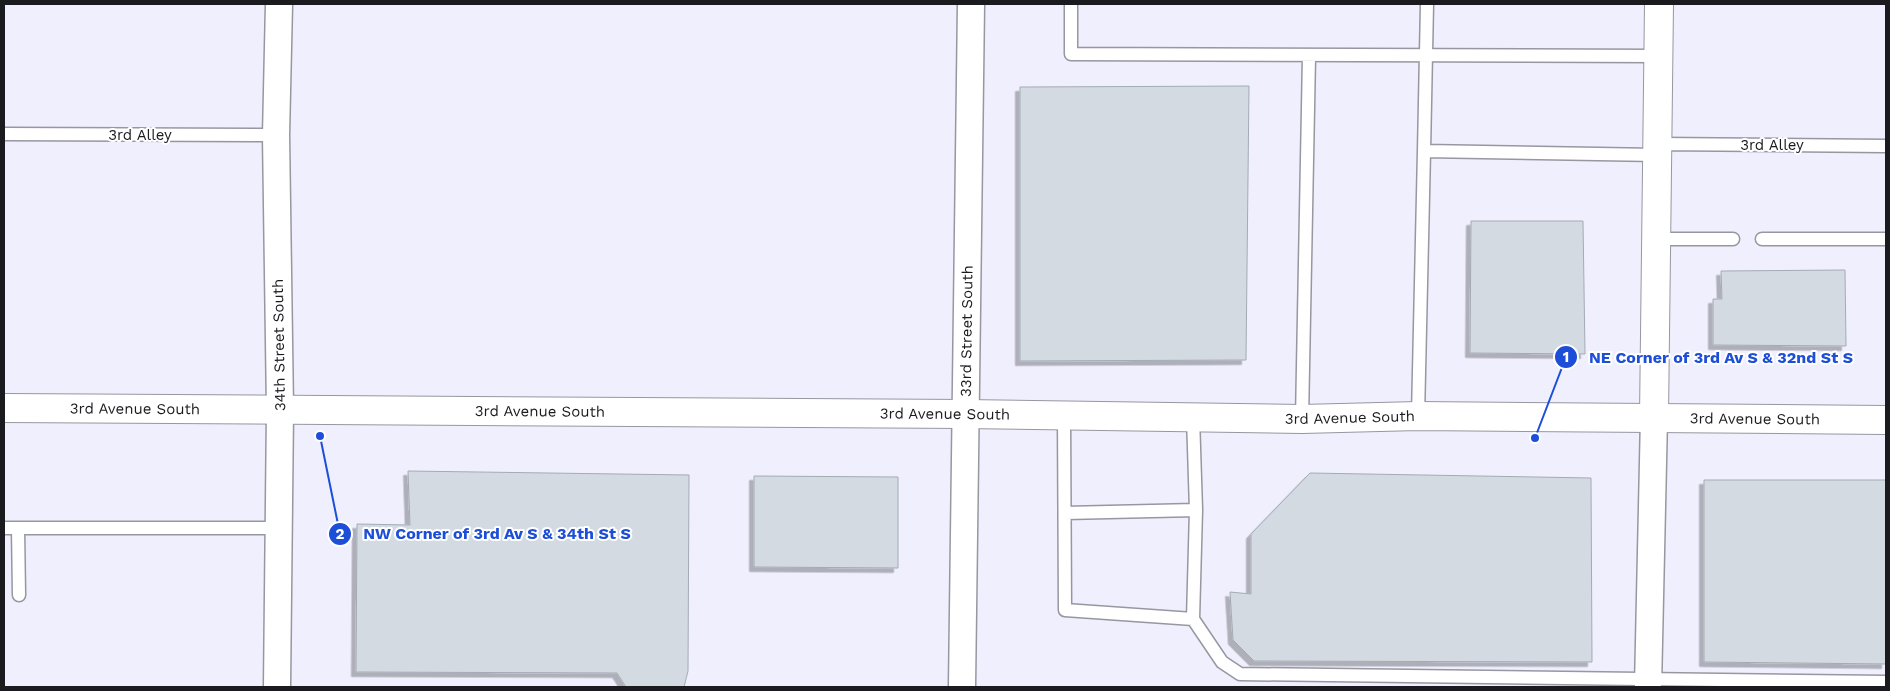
<svg xmlns="http://www.w3.org/2000/svg" width="1890" height="691" viewBox="0 0 1890 691" font-family="'Work Sans',sans-serif">
	<style>
		.built { fill: #efeffe }
		.building { fill: #d3dae2; stroke: #a4abb3; filter: url(#shadow) }
		.lines { fill: none; stroke-linecap: round; stroke-linejoin: round }
		.service-casing { stroke: #9797a0; stroke-width: 15 }
		.minor-casing { stroke: #9797a0; stroke-width: 29 }
		.secondary-casing { stroke: #9797a0; stroke-width: 30 }
		.primary-casing { stroke: #9797a0; stroke-width: 30 }
		.service { stroke: #fff; stroke-width: 12 }
		.minor { stroke: #fff; stroke-width: 26 }
		.secondary { stroke: #fff; stroke-width: 28 }
		.primary { stroke: #fff; stroke-width: 28 }
		.labels { text-anchor: middle; dominant-baseline: central; stroke-width: 4; stroke-linejoin: round; paint-order: stroke }
		.street-label { font-size: 15px; fill: #1b1b1f; stroke: #fff }
		.leader { fill: none; stroke: #1d4ed8; stroke-width: 2 }
		.callout-dot { fill: #1d4ed8; stroke: #fff; stroke-width: 2 }
		.mark-label { font-size: 15px; text-anchor: middle; font-weight: bold; fill: #fff }
		.callout-label { font-size: 16px; text-anchor: middle; font-weight: bold; fill: #1d4ed8; stroke: #fff; stroke-width: 4; stroke-linejoin: round; paint-order: stroke }
	</style>
	<defs>
		<filter id="shadow"><feDropShadow dx="-4.5" dy="4.5" stdDeviation="0" flood-color="#0004"/></filter>
	</defs>
	<rect width="100%" height="100%" fill="#fbfbff"/>
	<path class="built" d="M 4,4 L 1886,4 L 1886,687 L 4,687 Z"/>
	<path class="building" d="M 1249,86 L 1246,360 L 1020,361 L 1020,87 Z
		M 1471,221 L 1583,221 L 1585,354 L 1470,353 Z
		M 1845,270 L 1846,346 L 1713,345 L 1713,299 L 1722,299 L 1721,271 Z
		M 408,471 L 689,475 L 688,671 L 684,687 L 626,687 L 617,673 L 356,672 L 357,524 L 410,525 Z
		M 1310,473 L 1591,478 L 1592,662 L 1254,661 L 1233,640 L 1230,592 L 1251,594 L 1251,534 Z
		M 754,476 L 898,477 L 898,568 L 754,567 Z
		M 1704,480 L 1886,480 L 1886,664 L 1704,662 Z"/>
	<g class="lines">
		<g class="service-casing">
			<path id="service" d="M 1071,4 L 1071,54 L 1658,56
				M 4,134 L 276,135
				M 1657,144 L 1886,146
				M 1424,151 L 1427,4
				M 1656,239 L 1733,239
				M 1762,239 L 1886,239
				M 1064,415 L 1065,610 L 1193,619 L 1196,510 L 1193,417
				M 1418,416 L 1424,151 L 1657,155
				M 1302,419 L 1309,56
				M 1065,513 L 1196,510
				M 4,528 L 279,528
				M 18,528 L 19,595
				M 1193,619 L 1222,662 L 1240,674 L 1886,682"/>
		</g>
		<g class="minor-casing">
			<g id="minor">
				<path d="M 277,687 L 280,410 L 276,135 L 279,4"/>
				<path id="s1" d="M 962,687 L 971,4"/>
				<path d="M 1648,687 L 1654,417"/>
			</g>
		</g>
		<g class="secondary-casing">
			<path id="secondary" d="M 1654,417 L 1659,4"/>
		</g>
		<g class="primary-casing">
			<g id="primary">
				<path id="s2" d="M 4,408 L 965,414 L 1302,419 L 1418,416 L 1886,420"/>
			</g>
		</g>
		<use href="#service" class="service"/>
		<use href="#minor" class="minor"/>
		<use href="#secondary" class="secondary"/>
		<use href="#primary" class="primary"/>
	</g>
	<g class="labels">
		<g class="street-label">
			<text x="140" y="135">3rd Alley</text>
			<text x="1772" y="145">3rd Alley</text>
			<text stroke="none"><textPath href="#s1" startOffset="356">33rd Street South</textPath></text>
			<text transform="translate(279 345) rotate(-91)">34th Street South</text>
			<text stroke="none"><textPath href="#s2" startOffset="131">3rd Avenue South</textPath></text>
			<text stroke="none"><textPath href="#s2" startOffset="536">3rd Avenue South</textPath></text>
			<text stroke="none"><textPath href="#s2" startOffset="941">3rd Avenue South</textPath></text>
			<text stroke="none"><textPath href="#s2" startOffset="1346">3rd Avenue South</textPath></text>
			<text stroke="none"><textPath href="#s2" startOffset="1751">3rd Avenue South</textPath></text>
		</g>
	</g>
	<path class="leader" d="M1535 438L1566 357M320 436L340 534"/>
	<g class="callout-dot">
		<circle cx="1535" cy="438" r="5"/>
		<circle cx="320" cy="436" r="5"/>
		<circle cx="1566" cy="357" r="12"/>
		<circle cx="340" cy="534" r="12"/>
	</g>
	<g class="mark-label">
		<text x="1566" y="362">1</text>
		<text x="340" y="539">2</text>
	</g>
	<g class="callout-label">
		<text x="1721" y="363">NE Corner of 3rd Av S &amp; 32nd St S</text>
		<text x="497" y="539">NW Corner of 3rd Av S &amp; 34th St S</text>
	</g>
	<rect width="1890" height="691" fill="none" stroke="#1b1b1f" stroke-width="10"/>
</svg>
